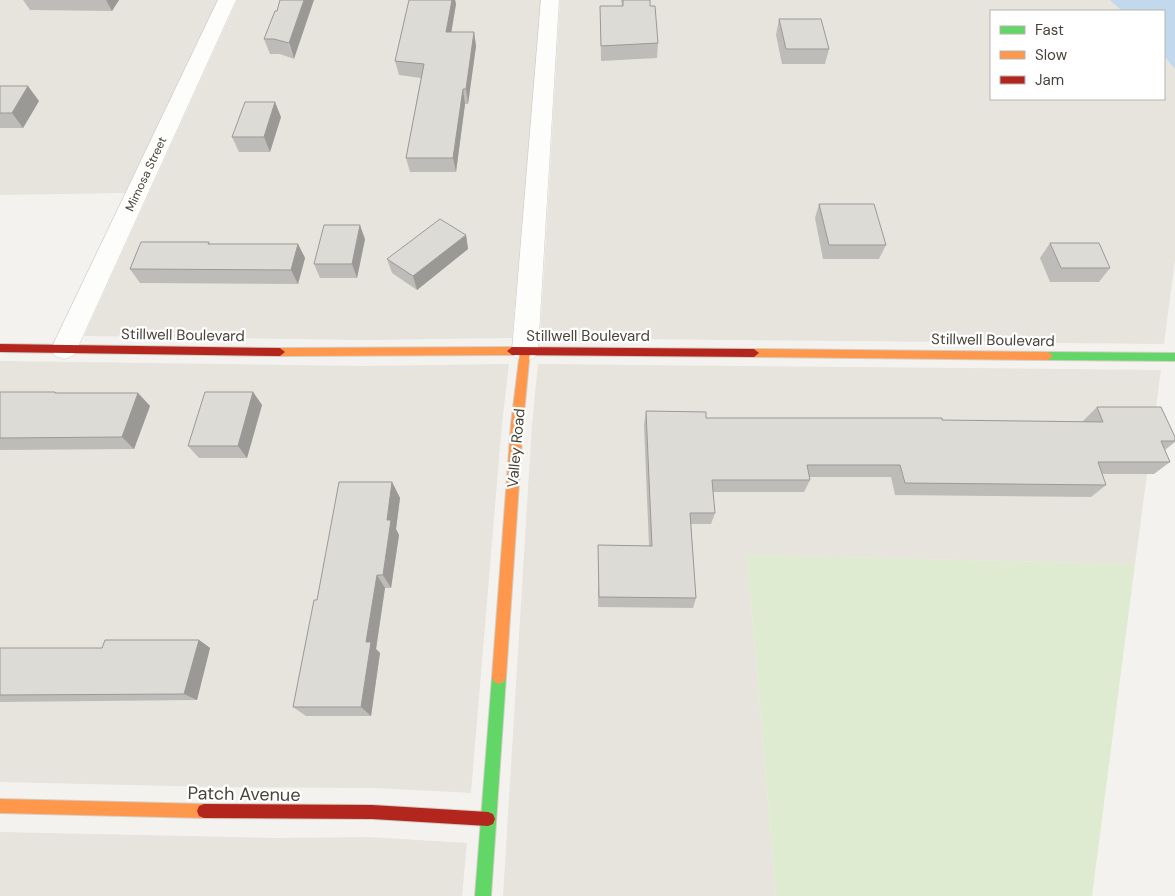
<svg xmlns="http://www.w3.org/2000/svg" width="1175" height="896" viewBox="0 0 1175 896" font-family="'DM Sans',sans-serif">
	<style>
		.residential { fill: #e6e4dc }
		.green { fill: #dfebd0 }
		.water { fill: #c2d9ed }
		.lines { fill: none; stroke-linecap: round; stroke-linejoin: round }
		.street-casing { stroke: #d1d0cc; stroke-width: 1 }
		.fast-casing { stroke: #d2cfc5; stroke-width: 2 }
		.slow-casing { stroke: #d2cfc5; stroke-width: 2 }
		.jam-casing { stroke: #d2cfc5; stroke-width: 2 }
		.street { fill: #fdfdfc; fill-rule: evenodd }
		.fast { fill: #63d668; fill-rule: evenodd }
		.slow { fill: #ff974d; fill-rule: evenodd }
		.jam { fill: #b3261e; fill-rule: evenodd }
		.wall { fill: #bebcb8 }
		.shaded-wall { fill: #9b9996 }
		.building { fill: #dddbd6; stroke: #9b9996 }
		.labels { text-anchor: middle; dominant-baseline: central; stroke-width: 4.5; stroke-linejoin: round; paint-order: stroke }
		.far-street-label { font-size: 12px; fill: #49443a; stroke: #fff }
		.street-label { font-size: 15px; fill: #49443a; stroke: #fff }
		.near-street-label { font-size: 18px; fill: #49443a; stroke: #fff }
	</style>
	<rect width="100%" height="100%" fill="#f3f2ee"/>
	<path class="residential" d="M 0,0 L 218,0 L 125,193 L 0,195 Z
		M 237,0 L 541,0 L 512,338 L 366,340 L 84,336 Z
		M 560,0 L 1111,0 L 1122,11 L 991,11 L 991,99 L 1164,99 L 1164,56 L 1175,69 L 1175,260 L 1164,344 L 540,338 Z
		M 0,361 L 361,366 L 509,364 L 502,424 L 471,793 L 376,788 L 217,787 L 0,782 Z
		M 538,364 L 1161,370 L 1135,564 L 747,555 L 776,896 L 503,896 L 532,424 Z
		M 0,832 L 274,838 L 368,837 L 467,843 L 462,896 L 0,896 Z"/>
	<path class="green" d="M 747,555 L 1135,564 L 1092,896 L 776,896 Z"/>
	<path class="water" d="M 1110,0 L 1175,0 L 1175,69 L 1164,56 L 1164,11 L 1122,11 Z"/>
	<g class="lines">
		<g class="street-casing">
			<path id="street" d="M 218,0 L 236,0 L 77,349 L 73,356 L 64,359 L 55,356 L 51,349 Z
				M 541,0 L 559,0 L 538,351 L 534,358 L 525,361 L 516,358 L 512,351 Z"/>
		</g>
		<g class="fast-casing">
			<path id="fast" d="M 1048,352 L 1175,353 L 1175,361 L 1048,360 L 1043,356 Z
				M 499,670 L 504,672 L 506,677 L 491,896 L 475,896 L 492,677 L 494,672 Z"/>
		</g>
		<g class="slow-casing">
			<path id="slow" d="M 512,347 L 517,351 L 512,355 L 280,356 L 275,352 L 280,348 Z
				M 525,347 L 530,351 L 523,424 L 506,677 L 504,682 L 499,684 L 494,682 L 492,677 L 511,424 L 520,351 Z
				M 754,349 L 1048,352 L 1053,356 L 1048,360 L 754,357 L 749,353 Z
				M 0,799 L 204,804 L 209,806 L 211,811 L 209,816 L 204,818 L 0,813 Z"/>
		</g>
		<g class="jam-casing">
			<path id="jam" d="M 0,344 L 280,348 L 285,352 L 280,356 L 0,352 Z
				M 512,347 L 754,349 L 759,353 L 754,357 L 512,355 L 507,351 Z
				M 204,804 L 372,805 L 488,812 L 493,814 L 495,819 L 493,824 L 488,826 L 372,819 L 204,818 L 199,816 L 197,811 L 199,806 Z"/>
		</g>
		<use href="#street" class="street"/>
		<use href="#fast" class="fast"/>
		<use href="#slow" class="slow"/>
		<use href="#jam" class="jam"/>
	</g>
	<path class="wall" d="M 23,0 L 119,0 L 112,11 L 30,10 Z
		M 409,0 L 455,0 L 456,4 L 451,32 L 474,32 L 476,46 L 468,104 L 465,104 L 456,172 L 410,172 L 406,158 L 421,78 L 399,75 L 395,61 Z
		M 621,0 L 650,0 L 650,6 L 658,43 L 657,58 L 601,61 L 600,6 L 622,6 Z
		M 277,11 L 294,59 L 280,54 L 270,54 L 264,39 Z
		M 779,19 L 829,49 L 825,64 L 782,64 L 776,35 Z
		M 0,86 L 39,101 L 23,128 L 0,128 Z
		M 281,117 L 270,152 L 239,152 L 232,137 Z
		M 819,204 L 886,245 L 879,259 L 823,259 L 815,218 Z
		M 466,235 L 468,249 L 417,290 L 392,273 L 387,259 Z
		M 365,239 L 357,278 L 320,278 L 314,264 Z
		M 209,242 L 210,244 L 298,244 L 305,258 L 298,284 L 140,283 L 130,269 Z
		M 1050,243 L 1110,268 L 1099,282 L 1050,282 L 1040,258 Z
		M 0,392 L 55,392 L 57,393 L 138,393 L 150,406 L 134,449 L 0,450 Z
		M 253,392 L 262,405 L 247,458 L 199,458 L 188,446 Z
		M 1097,407 L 1175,437 L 1175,442 L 1165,450 L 1170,462 L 1154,474 L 1102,474 L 1106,485 L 1091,497 L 895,495 L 891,477 L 810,477 L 810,480 L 804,492 L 713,492 L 715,513 L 711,524 L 691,524 L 696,598 L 693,608 L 598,607 L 598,545 L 649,546 L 644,425 L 646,411 L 706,418 L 942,420 L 1084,422 L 1083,421 Z
		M 392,482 L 400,498 L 396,529 L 399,535 L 391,588 L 385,588 L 376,649 L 380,653 L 371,716 L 306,716 L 293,707 L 317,600 Z
		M 199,640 L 210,648 L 197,700 L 0,702 L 0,648 L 102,648 Z"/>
	<path class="shaded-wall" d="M 106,0 L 119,0 L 112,11 Z
		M 304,0 L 314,0 L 294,59 L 289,43 Z
		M 452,0 L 455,0 L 456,4 L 449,46 L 446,32 Z
		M 474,32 L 476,46 L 468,104 L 466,89 Z
		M 28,86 L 39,101 L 23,128 L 12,113 Z
		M 463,89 L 465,104 L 456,172 L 453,158 Z
		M 275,102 L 281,117 L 270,152 L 264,137 Z
		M 360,225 L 365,239 L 357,278 L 352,264 Z
		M 466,235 L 468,249 L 417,290 L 413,276 Z
		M 298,244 L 305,258 L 298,284 L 291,270 Z
		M 253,392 L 262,405 L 247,458 L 238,446 Z
		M 138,393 L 150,406 L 134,449 L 122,437 Z
		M 392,482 L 400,498 L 396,529 L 399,535 L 391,588 L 383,575 L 387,520 Z
		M 377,575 L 385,588 L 376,649 L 380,653 L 371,716 L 361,707 L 366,642 Z
		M 199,640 L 210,648 L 197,700 L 184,694 Z"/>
	<path class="building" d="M 280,0 L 304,0 L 289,43 L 274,39 L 264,39 L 275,11 L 277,11 Z
		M 409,0 L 452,0 L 446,32 L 474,32 L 466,89 L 463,89 L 453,158 L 406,158 L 424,64 L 395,61 Z
		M 623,0 L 650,0 L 650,6 L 655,6 L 658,43 L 601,46 L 600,6 L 623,6 Z
		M 779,19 L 821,19 L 829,49 L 786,49 Z
		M 0,86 L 28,86 L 12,113 L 0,113 Z
		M 245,102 L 275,102 L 264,137 L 232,137 Z
		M 819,204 L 874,204 L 886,245 L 829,245 Z
		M 440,219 L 466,235 L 413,276 L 387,259 Z
		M 324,225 L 360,225 L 352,264 L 314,264 Z
		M 141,242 L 209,242 L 208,244 L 298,244 L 291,270 L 130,269 Z
		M 1050,243 L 1099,243 L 1110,268 L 1061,268 Z
		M 0,392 L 55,392 L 55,393 L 138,393 L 122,437 L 0,438 Z
		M 205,392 L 253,392 L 238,446 L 188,446 Z
		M 1097,407 L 1161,407 L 1175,437 L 1175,441 L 1161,441 L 1170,462 L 1098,462 L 1106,485 L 905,483 L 900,465 L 807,465 L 810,480 L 712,480 L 715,513 L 690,513 L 696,598 L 599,597 L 598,545 L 652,546 L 646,411 L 706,412 L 706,418 L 942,418 L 942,420 L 1103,422 Z
		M 339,482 L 392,482 L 387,520 L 391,520 L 383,575 L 377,575 L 366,642 L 371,642 L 361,707 L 293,707 L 314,600 L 317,600 Z
		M 105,640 L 199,640 L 184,694 L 0,695 L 0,648 L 102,648 Z"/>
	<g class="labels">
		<g class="far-street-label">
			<text transform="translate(146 174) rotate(-65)">Mimosa Street</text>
		</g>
		<g class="street-label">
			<text transform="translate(183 335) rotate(1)">Stillwell Boulevard</text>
			<text x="588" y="336">Stillwell Boulevard</text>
			<text transform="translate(993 340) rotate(1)">Stillwell Boulevard</text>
			<text transform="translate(516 448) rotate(-85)">Valley Road</text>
		</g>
		<g class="near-street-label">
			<text transform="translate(244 794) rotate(1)">Patch Avenue</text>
		</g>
	</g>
	<rect x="990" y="10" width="175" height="90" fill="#ffffff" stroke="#b6b4b0"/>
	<rect x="1000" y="26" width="25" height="8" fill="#63d668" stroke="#b6b4b0"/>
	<text x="1035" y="35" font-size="15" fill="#49443a">Fast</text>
	<rect x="1000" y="51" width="25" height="8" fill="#ff974d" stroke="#b6b4b0"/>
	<text x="1035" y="60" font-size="15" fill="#49443a">Slow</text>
	<rect x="1000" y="76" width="25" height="8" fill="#b3261e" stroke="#b6b4b0"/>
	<text x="1035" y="85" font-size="15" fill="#49443a">Jam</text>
</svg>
